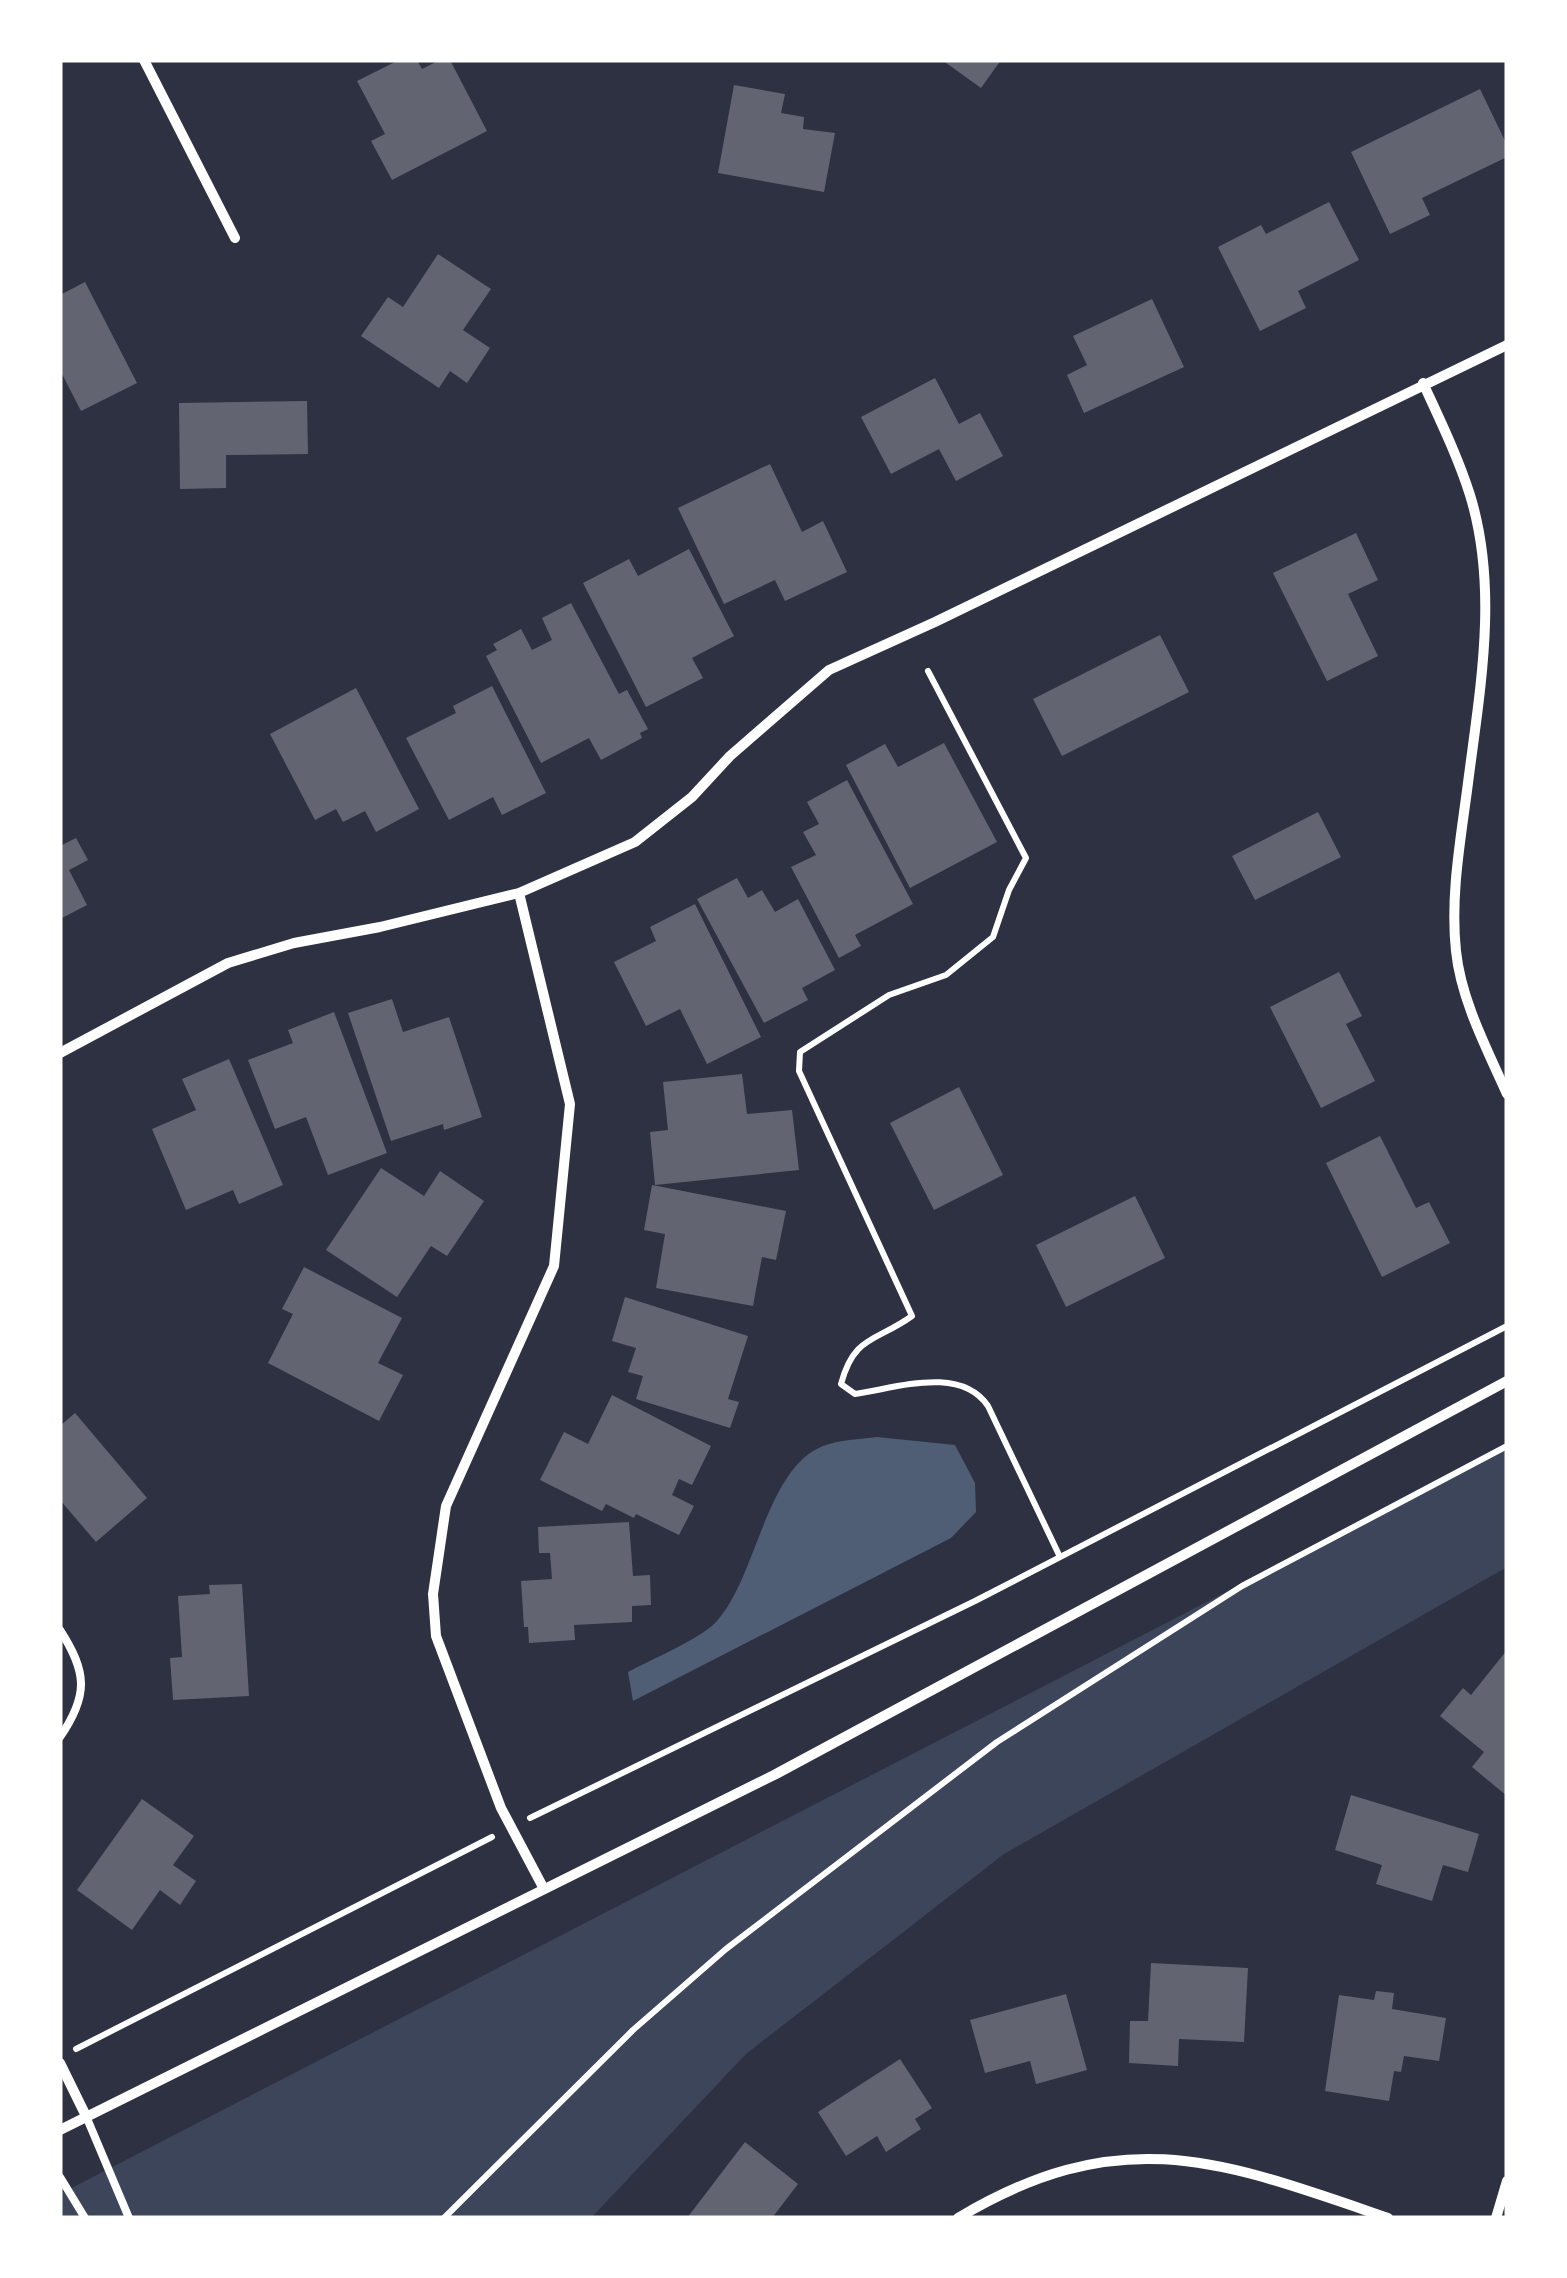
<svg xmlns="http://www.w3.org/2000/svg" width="1567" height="2278" viewBox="0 0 1567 2278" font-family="'Asap Condensed',sans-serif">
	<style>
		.green { fill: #3c4559 }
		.water { fill: #4f5d75 }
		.building { fill: #626471 }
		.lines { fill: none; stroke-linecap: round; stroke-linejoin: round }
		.path { stroke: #fff; stroke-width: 6 }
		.service { stroke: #fff; stroke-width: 8 }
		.minor { stroke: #fff; stroke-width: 10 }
	</style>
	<rect width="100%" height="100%" fill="#2d3142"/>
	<path class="green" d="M 1507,1447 L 1507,1567 L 1004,1854 L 746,2054 L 591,2218 L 60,2218 L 60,2194 Z"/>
	<path class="water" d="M 877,1437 L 955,1445 L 975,1483 L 976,1512 L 951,1538 L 633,1701 L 628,1672 C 650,1660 700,1639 716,1622 C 757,1578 765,1469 823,1446 C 839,1440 860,1439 877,1437 Z"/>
	<path class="building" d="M 399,60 L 417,60 L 422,69 L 440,60 L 450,60 L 487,131 L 392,180 L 371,141 L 385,134 L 357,81 Z
		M 942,60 L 1001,60 L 981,88 Z
		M 734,85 L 785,94 L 781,113 L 804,117 L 803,129 L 835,133 L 824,192 L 718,173 Z
		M 1480,89 L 1507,145 L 1507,157 L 1422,198 L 1430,215 L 1390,234 L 1351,152 Z
		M 1329,202 L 1359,260 L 1298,291 L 1306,308 L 1260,331 L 1218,247 L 1261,225 L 1266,234 Z
		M 438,254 L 491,289 L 463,330 L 490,348 L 467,383 L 450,371 L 439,388 L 361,336 L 388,297 L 403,307 Z
		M 85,282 L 137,383 L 81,411 L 60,370 L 60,295 Z
		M 1152,299 L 1184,367 L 1084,413 L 1067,375 L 1087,365 L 1073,336 Z
		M 935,378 L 959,424 L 980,413 L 1003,456 L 956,481 L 939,449 L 891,474 L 861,417 Z
		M 307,401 L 308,454 L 226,455 L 226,488 L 180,489 L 179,403 Z
		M 770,464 L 802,532 L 823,521 L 847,572 L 785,601 L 775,580 L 724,604 L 678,508 Z
		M 1356,533 L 1378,580 L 1348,594 L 1378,656 L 1327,681 L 1273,573 Z
		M 689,549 L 734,636 L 692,658 L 703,678 L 646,707 L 583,583 L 629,559 L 638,576 Z
		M 571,603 L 619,694 L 627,690 L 648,729 L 640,733 L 642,738 L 601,760 L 589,738 L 541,763 L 486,656 L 497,650 L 493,644 L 521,629 L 532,650 L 552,640 L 542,618 Z
		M 1160,635 L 1189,692 L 1062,756 L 1033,699 Z
		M 492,686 L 546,793 L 502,815 L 493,797 L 449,820 L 406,738 L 456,713 L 453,706 Z
		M 356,688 L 419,809 L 376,832 L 365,811 L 343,822 L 336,809 L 315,820 L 270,734 Z
		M 944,743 L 997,842 L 910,888 L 846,765 L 885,744 L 898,767 Z
		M 847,780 L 913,904 L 855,935 L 861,946 L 839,958 L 791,867 L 816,855 L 803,832 L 819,824 L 807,802 Z
		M 1318,812 L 1341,857 L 1255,900 L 1232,856 Z
		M 76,838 L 88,860 L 69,870 L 87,905 L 60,919 L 60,846 Z
		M 737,878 L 748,898 L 762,890 L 775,912 L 798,899 L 835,970 L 802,988 L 808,1000 L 764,1023 L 697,899 Z
		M 695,904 L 761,1037 L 707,1064 L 680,1009 L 646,1026 L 614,962 L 656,941 L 650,927 Z
		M 1339,972 L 1362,1016 L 1346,1024 L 1375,1081 L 1321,1108 L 1270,1007 Z
		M 392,999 L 403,1032 L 449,1017 L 482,1117 L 444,1130 L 443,1124 L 391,1141 L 348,1013 Z
		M 334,1012 L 387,1153 L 328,1175 L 306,1117 L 275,1129 L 248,1060 L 293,1043 L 288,1030 Z
		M 229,1059 L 283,1185 L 239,1204 L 233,1190 L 186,1210 L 152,1129 L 196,1110 L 182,1079 Z
		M 742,1074 L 747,1114 L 792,1110 L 799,1170 L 655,1185 L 650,1132 L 668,1130 L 663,1082 Z
		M 959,1087 L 1003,1175 L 934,1210 L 890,1123 Z
		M 1380,1136 L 1416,1208 L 1429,1202 L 1450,1243 L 1382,1277 L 1326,1163 Z
		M 381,1168 L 424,1196 L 440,1171 L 484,1201 L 447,1256 L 431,1246 L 397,1297 L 326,1250 Z
		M 652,1185 L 786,1211 L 776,1260 L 762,1257 L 753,1306 L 656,1288 L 665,1234 L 644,1230 Z
		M 1135,1196 L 1165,1258 L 1066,1307 L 1036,1245 Z
		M 304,1267 L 402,1318 L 378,1363 L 403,1375 L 379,1421 L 268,1363 L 293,1314 L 282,1309 Z
		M 625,1297 L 748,1336 L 728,1399 L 739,1402 L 730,1428 L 636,1399 L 643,1376 L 628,1372 L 636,1348 L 612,1341 Z
		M 612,1395 L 711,1446 L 692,1485 L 679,1479 L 672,1495 L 694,1506 L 679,1535 L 636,1514 L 634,1518 L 606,1504 L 602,1511 L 540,1480 L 564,1432 L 588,1444 Z
		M 75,1413 L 147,1498 L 96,1542 L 60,1500 L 60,1426 Z
		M 629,1522 L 633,1576 L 650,1575 L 651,1605 L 632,1606 L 632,1622 L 574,1625 L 575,1640 L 529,1643 L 528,1627 L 524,1627 L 521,1581 L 552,1579 L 550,1553 L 539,1553 L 538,1527 Z
		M 242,1584 L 249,1696 L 173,1700 L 170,1658 L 182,1657 L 178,1596 L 210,1594 L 209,1585 Z
		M 1507,1650 L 1507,1796 L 1472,1767 L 1484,1752 L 1440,1716 L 1463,1688 L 1471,1695 Z
		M 1351,1795 L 1479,1834 L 1468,1872 L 1443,1865 L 1432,1901 L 1376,1884 L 1382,1865 L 1335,1850 Z
		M 142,1799 L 194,1836 L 173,1865 L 196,1881 L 180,1905 L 160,1890 L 132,1930 L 77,1890 Z
		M 1151,1963 L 1248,1968 L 1244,2042 L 1179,2039 L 1178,2066 L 1129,2063 L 1130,2021 L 1148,2021 Z
		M 1376,1991 L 1394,1993 L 1392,2009 L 1446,2018 L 1439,2061 L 1404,2056 L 1401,2072 L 1394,2071 L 1389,2101 L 1325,2091 L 1339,1995 L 1374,2000 Z
		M 1066,1994 L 1087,2070 L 1036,2084 L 1030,2061 L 985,2073 L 970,2020 Z
		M 900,2059 L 932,2108 L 915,2119 L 921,2129 L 886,2152 L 877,2136 L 846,2156 L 818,2112 Z
		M 745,2142 L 798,2184 L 772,2218 L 687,2218 Z"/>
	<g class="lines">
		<path class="path" d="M 928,671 L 1026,858 L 1009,890 L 993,937 L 946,975 L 889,995 L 800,1052 L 799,1071 L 912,1316 C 876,1342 854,1335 841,1384 L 855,1394 C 897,1388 960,1365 988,1406 L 1060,1557
			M 530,1818 L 975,1601 L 1507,1326
			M 76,2049 L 492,1837
			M 444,2218 L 633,2030 L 726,1949 L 997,1742 L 1242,1586 L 1507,1446"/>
		<path class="service" d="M 60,1630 C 87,1672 89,1695 60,1737
			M 86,2116 L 129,2218
			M 60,2177 L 85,2218"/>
		<path class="minor" d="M 144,60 L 235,238
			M 1423,383 C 1440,420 1458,457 1470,495 C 1499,589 1480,689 1468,783 C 1461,838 1450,895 1456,951 C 1461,1000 1487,1049 1507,1094
			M 519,893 L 570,1104 L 554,1266 L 446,1506 L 433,1594 L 436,1636 L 501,1808 L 544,1889
			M 60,1053 L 228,963 L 294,943 L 380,927 L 519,893 L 635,842 L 692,797 L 730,756 L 829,670 L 935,622 L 1507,345
			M 60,2063 L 86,2116
			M 60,2130 L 776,1774 L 1507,1381
			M 958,2218 C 1122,2120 1222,2161 1388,2218
			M 1496,2218 L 1507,2181"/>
	</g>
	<rect width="1567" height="2278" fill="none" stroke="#ffffff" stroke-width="125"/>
</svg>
